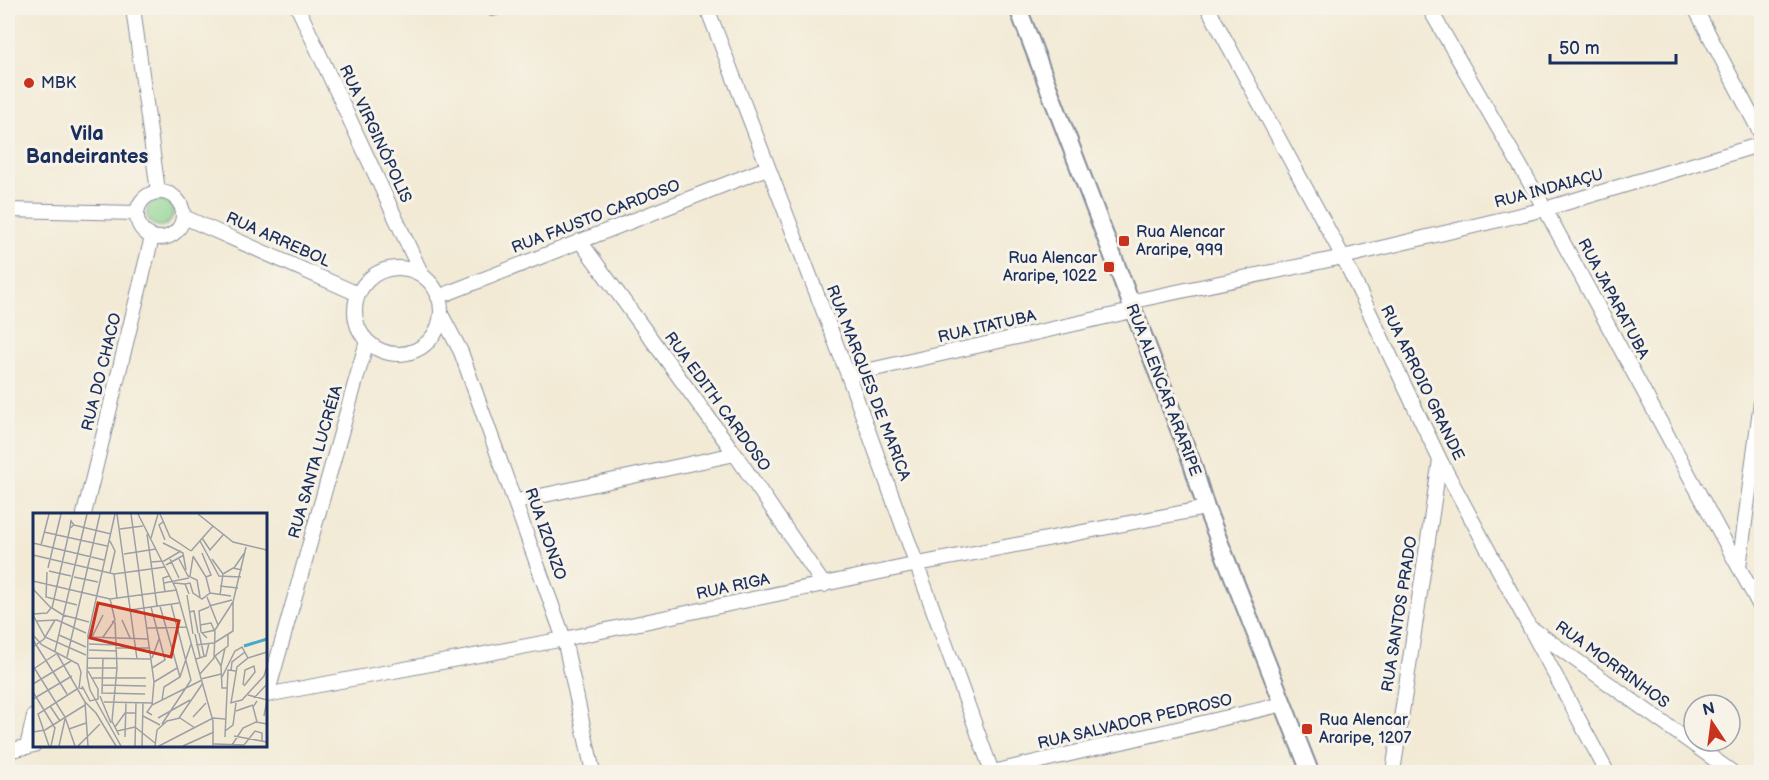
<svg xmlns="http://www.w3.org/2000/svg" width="1769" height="780" viewBox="0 0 1769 780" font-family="'Balsamiq Sans',sans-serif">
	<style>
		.green { fill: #89d38f; stroke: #528176; stroke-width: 1.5 }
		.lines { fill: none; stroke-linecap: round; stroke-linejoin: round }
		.minor-casing { stroke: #868c9a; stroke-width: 16 }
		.tertiary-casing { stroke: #868c9a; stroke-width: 20 }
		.minor { stroke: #fff; stroke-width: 14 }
		.tertiary { stroke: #fff; stroke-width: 16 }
		.poi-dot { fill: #c8321e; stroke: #f7f3e8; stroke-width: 2 }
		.labels { text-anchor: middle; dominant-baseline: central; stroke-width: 6; stroke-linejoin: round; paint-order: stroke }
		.poi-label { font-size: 16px; fill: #1b2f5e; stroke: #f7f3e8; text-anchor: start }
		.street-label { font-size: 16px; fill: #1b2f5e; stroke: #f7f3e8 }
		.quarter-label { font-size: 20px; font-weight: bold; fill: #1b2f5e; stroke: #f7f3e8 }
		.inset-river { fill: none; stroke: #48a9c7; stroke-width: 3 }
		.inset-road { fill: none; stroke: #9c9fa5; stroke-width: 1.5 }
		.view { fill: #c8321e; fill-opacity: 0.15; stroke: #c8321e; stroke-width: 3 }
		.inset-edge { fill: none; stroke: #1b2f5e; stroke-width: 3 }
	</style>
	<rect width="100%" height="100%" fill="#f7f3e8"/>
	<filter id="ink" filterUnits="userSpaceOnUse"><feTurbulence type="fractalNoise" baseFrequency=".0167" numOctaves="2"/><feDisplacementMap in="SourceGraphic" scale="12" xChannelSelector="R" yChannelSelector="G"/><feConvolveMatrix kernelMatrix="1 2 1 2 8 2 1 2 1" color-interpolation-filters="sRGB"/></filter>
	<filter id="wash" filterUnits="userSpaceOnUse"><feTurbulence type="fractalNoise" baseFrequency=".008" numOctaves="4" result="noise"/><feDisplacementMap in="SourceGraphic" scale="24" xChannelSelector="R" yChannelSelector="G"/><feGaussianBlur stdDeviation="1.35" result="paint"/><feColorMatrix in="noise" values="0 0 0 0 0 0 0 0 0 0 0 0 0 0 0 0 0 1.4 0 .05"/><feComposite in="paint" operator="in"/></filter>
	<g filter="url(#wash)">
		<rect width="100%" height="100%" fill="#f2ead5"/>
		<path class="green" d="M147 213a13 13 0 1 1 26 0a13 13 0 1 1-26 0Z"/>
	</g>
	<g filter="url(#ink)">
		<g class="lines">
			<g class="minor-casing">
				<path id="minor" d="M 133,8 L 158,191
					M 298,8 L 422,275
					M 707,8 L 848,375 L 992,772
					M 1208,8 L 1343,257 L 1440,460 L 1607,772
					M 1429,8 L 1545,209 L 1762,610
					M 1695,8 L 1762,136
					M 493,9 L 496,8
					M137 215a23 23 0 1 1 46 0a23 23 0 1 1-46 0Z
					M 8,210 L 137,213
					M 184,217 L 358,294
					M 580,241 L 735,454 L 824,585
					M355 311a43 43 0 1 1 86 0a43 43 0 1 1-86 0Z
					M 438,297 L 767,168
					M 1129,302 L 1343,257 L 1545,209 L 1762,144
					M 441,314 L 461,352 L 564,639 L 593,772
					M 848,375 L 1132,311
					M 517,501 L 735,454
					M 84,514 L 152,237
					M 1739,567 L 1762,394
					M 1534,630 L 1732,772
					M 266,695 L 564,639 L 918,564 L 1206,508
					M 267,695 L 367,341
					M 27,747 L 34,716
					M 8,751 L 34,745
					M 993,772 L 1284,704
					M 1393,772 L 1440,460"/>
			</g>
			<g class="tertiary-casing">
				<path id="tertiary" d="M 1018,8 L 1192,463 L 1206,508 L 1310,772"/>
			</g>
			<use href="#minor" class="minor"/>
			<use href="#tertiary" class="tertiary"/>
		</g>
	</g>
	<g class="poi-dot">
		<circle cx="29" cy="83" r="6"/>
		<rect x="1118" y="235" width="12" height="12" rx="3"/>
		<rect x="1103" y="261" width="12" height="12" rx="3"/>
		<rect x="1301" y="723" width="12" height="12" rx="3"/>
	</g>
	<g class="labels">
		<g class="poi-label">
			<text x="41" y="83">MBK</text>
			<text x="1136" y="232">Rua Alencar<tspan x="1136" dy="18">Araripe, 999</tspan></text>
			<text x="1097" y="258" text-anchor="end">Rua Alencar<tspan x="1097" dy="18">Araripe, 1022</tspan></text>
			<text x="1319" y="720">Rua Alencar<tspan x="1319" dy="18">Araripe, 1207</tspan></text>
		</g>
		<g class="street-label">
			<text transform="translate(375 134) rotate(65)">RUA VIRGINÓPOLIS</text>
			<text transform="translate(1549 189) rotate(-15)">RUA INDAIAÇU</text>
			<text transform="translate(596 217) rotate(-21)">RUA FAUSTO CARDOSO</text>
			<text transform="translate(278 240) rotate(24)">RUA ARREBOL</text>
			<text transform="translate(1613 299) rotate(62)">RUA JAPARATUBA</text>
			<text transform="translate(987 327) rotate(-13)">RUA ITATUBA</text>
			<text transform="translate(102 372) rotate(-76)">RUA DO CHACO</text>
			<text transform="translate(868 383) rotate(69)">RUA MARQUES DE MARICA</text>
			<text transform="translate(1422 383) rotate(64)">RUA ARROIO GRANDE</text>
			<text transform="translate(1163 390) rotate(69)">RUA ALENCAR ARARIPE</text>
			<text transform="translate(717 402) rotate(54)">RUA EDITH CARDOSO</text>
			<text transform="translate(316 462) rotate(-74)">RUA SANTA LUCRÉIA</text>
			<text transform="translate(545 534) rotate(71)">RUA IZONZO</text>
			<text transform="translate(733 587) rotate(-12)">RUA RIGA</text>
			<text transform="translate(1400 614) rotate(-81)">RUA SANTOS PRADO</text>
			<text transform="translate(1612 665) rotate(36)">RUA MORRINHOS</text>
			<text transform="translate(1135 722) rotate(-13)">RUA SALVADOR PEDROSO</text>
		</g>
		<g class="quarter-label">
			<text x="87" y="134">Vila<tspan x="87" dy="23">Bandeirantes</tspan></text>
		</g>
	</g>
	<g transform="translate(33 513)">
		<rect width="234" height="234" fill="#f2ead5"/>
		<path class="inset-river" d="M 211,133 L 234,126"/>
		<path class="inset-road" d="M 82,1 L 55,122 L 54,163 L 57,177 L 88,233M 84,1 L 104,146M 98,1 L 121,169 L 119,192M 105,1 L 143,76 L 180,208 L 180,233M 127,1 L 137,24 L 158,38M 165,1 L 200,29 L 234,37M 130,9 L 126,12 L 132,27M 41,12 L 38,8 L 37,15 L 41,12 L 78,21M 87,16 L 110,13M 11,19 L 74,33M 114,21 L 124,93M 118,25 L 125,1M 169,25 L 177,37 L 190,22M 77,28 L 82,38 L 77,60M 167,28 L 186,63 L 208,64M 0,30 L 71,47M 130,30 L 150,40 L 153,57M 8,32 L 16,1M 158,38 L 180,13M 169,40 L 178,62 L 173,64M 91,41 L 123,36M 0,42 L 81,61 L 132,54M 137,46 L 146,65M 146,46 L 155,63 L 164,67 L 167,84M 179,46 L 190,61M 118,49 L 131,48 L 148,38M 133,52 L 151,42M 15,55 L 28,1M 201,55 L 212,39M 16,58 L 38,63M 14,59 L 13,84 L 44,92M 81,61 L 84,85M 190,61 L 200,55 L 209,57M 157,63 L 160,44M 41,64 L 65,69M 0,68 L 77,86 L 144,77M 131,70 L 156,65M 141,70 L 152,71 L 156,81M 152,71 L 157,70 L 160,80 L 169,86 L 177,80 L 173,64 L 160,43M 187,73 L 205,75M 0,76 L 18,95 L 14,100 L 0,101M 132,79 L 130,65 L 136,63M 177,80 L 198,83M 154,82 L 160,121M 187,82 L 190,61M 174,84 L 185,112M 77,86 L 82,107M 127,93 L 147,164M 176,93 L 199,87M 118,94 L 132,147 L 119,155M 19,95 L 37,15M 19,95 L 30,102 L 56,109M 97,97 L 146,90M 156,99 L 161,98 L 165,120M 0,102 L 12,124 L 53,142M 89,107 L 97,125M 4,108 L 24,107 L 53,120M 82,109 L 84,155 L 79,208 L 86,222M 167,112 L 178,110 L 182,119 L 181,145 L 167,161M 114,115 L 154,114M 166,120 L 171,143M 169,120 L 182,117 L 200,89 L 213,34M 162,121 L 167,144M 0,122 L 9,132 L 45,151 L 48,159 L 46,175 L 51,176M 26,122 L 53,134M 54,124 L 115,126M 59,124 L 70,102M 70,124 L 82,107 L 79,109M 174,125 L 168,119 L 166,98 L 176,94M 0,127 L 34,181M 181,130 L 200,118 L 200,89M 56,131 L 84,132M 163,132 L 181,130M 0,134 L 11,126 L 22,107M 84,135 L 116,135M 56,137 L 84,138M 22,138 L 54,1M 23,139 L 52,189 L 55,233M 34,144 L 67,1M 54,145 L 118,146M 70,145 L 69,180 L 112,181M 119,145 L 126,126M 163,146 L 173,143 L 176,130M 0,153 L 32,204 L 42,233M 188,153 L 192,135M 2,155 L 23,141M 55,155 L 84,155M 198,158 L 199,149 L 212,139M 189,164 L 202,138 L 209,134 L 215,145M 59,165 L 113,165M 168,166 L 188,161M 121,169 L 144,155M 0,171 L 38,148M 69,172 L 113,173M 210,172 L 212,157 L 221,153 L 222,159 L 211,173M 49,173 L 57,188 L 65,186 L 65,176 L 55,158M 194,175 L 189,175 L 188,153 L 182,143 L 195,133 L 195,121M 0,179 L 22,215 L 18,233M 215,182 L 234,187 L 231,203M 67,183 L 78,210M 221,185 L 234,171M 0,186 L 39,163M 129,187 L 131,174 L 147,164 L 158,131M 224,188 L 220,194 L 224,209M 52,189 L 63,200 L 83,233M 71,189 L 120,190M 197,190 L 209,187 L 231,163 L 234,153M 198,190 L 204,154 L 215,145 L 234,139M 17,193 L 27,208M 203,198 L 220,192M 119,202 L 114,199 L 119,192 L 169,167M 110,203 L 127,212M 160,204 L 173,190M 125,205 L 157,187M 146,205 L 170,170M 129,211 L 158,167 L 138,91M 82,214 L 92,200 L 103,200M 36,216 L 53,210M 84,218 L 102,214 L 122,230M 192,218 L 200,212 L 203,190M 0,219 L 12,217 L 52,192M 201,223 L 234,229M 92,224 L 93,189M 192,224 L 195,157 L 203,158M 181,231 L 211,232M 199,232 L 210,215 L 223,209 L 234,211M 211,232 L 222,218 L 229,220 L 229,228M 16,233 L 5,201 L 44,176M 26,233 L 32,206M 45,233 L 67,211M 102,233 L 103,189M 109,233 L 110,189M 122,233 L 124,217 L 134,208 L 147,205 L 162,215M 126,233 L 180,205 L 192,206M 150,233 L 181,219"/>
		<path class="view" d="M 65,90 L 146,108 L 138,144 L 57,125 Z"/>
		<rect width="234" height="234" class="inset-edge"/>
	</g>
	<rect width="1769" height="780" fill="none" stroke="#f7f3e8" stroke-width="30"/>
	<g transform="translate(1712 723) rotate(347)"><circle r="28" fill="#f7f3e8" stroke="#9fa5b1" stroke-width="1.5"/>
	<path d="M0-4.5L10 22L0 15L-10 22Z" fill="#c8321e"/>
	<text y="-9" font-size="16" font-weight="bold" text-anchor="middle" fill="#1b2f5e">N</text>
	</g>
	<path d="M1550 54v9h126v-9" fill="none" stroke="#1b2f5e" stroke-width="3"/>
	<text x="1559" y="54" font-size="18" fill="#1b2f5e" stroke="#f7f3e8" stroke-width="4.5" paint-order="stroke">50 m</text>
</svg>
